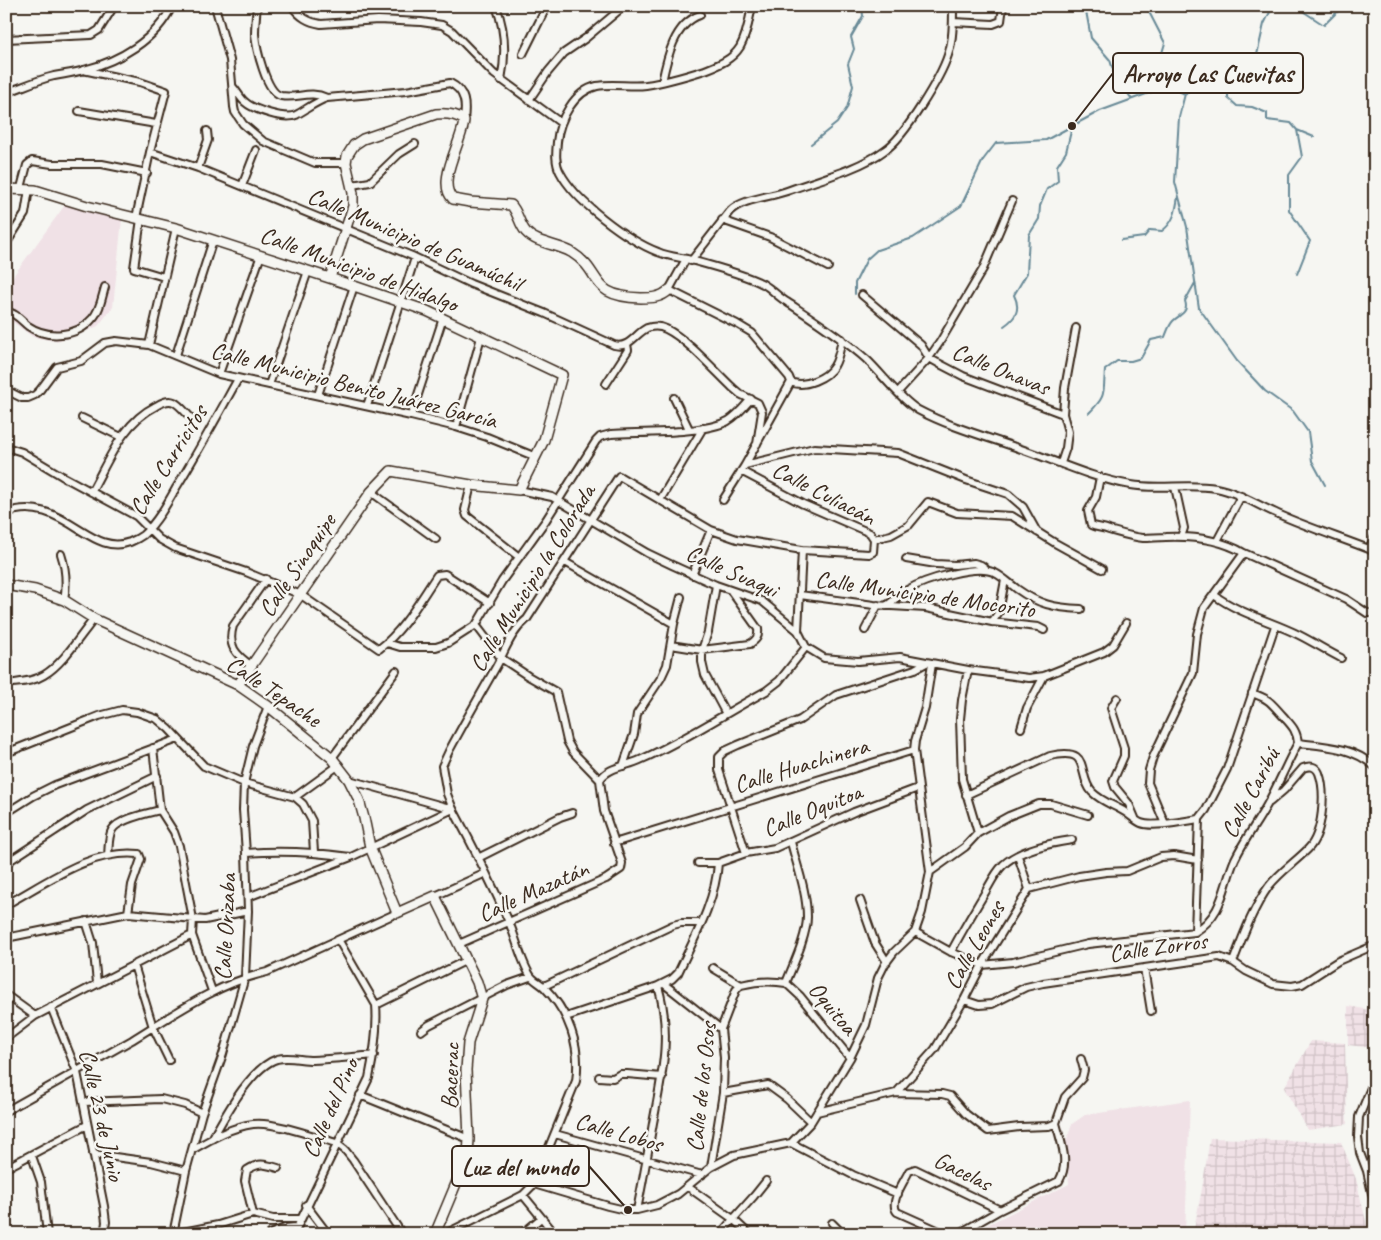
<svg xmlns="http://www.w3.org/2000/svg" width="1381" height="1240" viewBox="0 0 1381 1240" font-family="Caveat,sans-serif">
	<style>
		.built { fill: #f0e1e6 }
		.industrial { fill: url(#industrial-grid) }
		.lines { fill: none; stroke-linecap: round; stroke-linejoin: round }
		.stream { stroke: #678996; stroke-width: 2 }
		.street-casing { stroke: #3b2a1e; stroke-width: 10 }
		.secondary-casing { stroke: #3b2a1e; stroke-width: 12 }
		.street { stroke: #f6f6f2; stroke-width: 6 }
		.secondary { stroke: #f6f6f2; stroke-width: 9 }
		.labels { text-anchor: middle; dominant-baseline: central; stroke-width: 5; stroke-linejoin: round; paint-order: stroke }
		.street-label { font-size: 24px; fill: #3b2a1e; stroke: #f6f6f2 }
		.leader { fill: none; stroke: #3b2a1e; stroke-width: 2 }
		.callout-dot { fill: #3b2a1e; stroke: #f6f6f2; stroke-width: 2 }
		.callout { fill: #f6f6f2; stroke: #3b2a1e; stroke-width: 2 }
		.callout-label { font-size: 25px; text-anchor: middle; font-weight: bold; fill: #3b2a1e }
	</style>
	<defs>
		<pattern id="industrial-grid" width="8" height="8" patternUnits="userSpaceOnUse" patternTransform="scale(1.25)"><rect width="8" height="8" fill="#f0e1e6"/><path d="M0 4h8M4 0v8" fill="none" stroke="#cfc1c5"/></pattern>
	</defs>
	<rect width="100%" height="100%" fill="#f6f6f2"/>
	<filter id="ink" filterUnits="userSpaceOnUse"><feTurbulence type="fractalNoise" baseFrequency=".02" numOctaves="2"/><feDisplacementMap in="SourceGraphic" scale="10" xChannelSelector="R" yChannelSelector="G"/><feConvolveMatrix kernelMatrix="1 2 1 2 8 2 1 2 1" color-interpolation-filters="sRGB"/></filter>
	<g filter="url(#ink)">
		<path class="built" d="M 65,205 L 122,219 L 113,307 L 98,326 L 71,338 L 55,341 L 33,337 L 6,317 L 6,286 Z
			M 1190,1100 L 1185,1234 L 969,1234 L 1069,1184 L 1066,1142 L 1072,1124 L 1085,1115 Z"/>
		<path class="industrial" d="M 1348,1006 L 1375,1011 L 1373,1048 L 1348,1045 Z
			M 1311,1041 L 1345,1043 L 1347,1124 L 1308,1130 L 1284,1088 Z
			M 1210,1138 L 1341,1142 L 1356,1179 L 1369,1234 L 1193,1234 L 1202,1189 Z"/>
		<g class="lines">
			<path class="stream" d="M 1077,6 L 1086,11 L 1091,38 L 1110,60 L 1114,73 L 1131,98
				M 1148,6 L 1148,10 L 1165,43 L 1159,63 L 1153,90
				M 1295,6 L 1324,25 L 1343,6
				M 1232,74 L 1228,87 L 1228,98 L 1237,106 L 1252,107 L 1267,113 L 1267,120 L 1291,123 L 1297,130 L 1314,137
				M 1185,94 L 1179,117 L 1175,182 L 1187,227 L 1199,308 L 1237,361 L 1265,391 L 1293,411 L 1308,432 L 1312,461 L 1325,485
				M 811,144 L 837,123 L 847,108 L 853,86 L 848,64 L 854,49 L 851,37 L 863,16 L 862,6
				M 1121,240 L 1144,237 L 1150,230 L 1162,231 C 1174,222 1176,211 1178,196
				M 1297,274 L 1310,241 L 1289,210 L 1289,175 L 1302,157 L 1297,130
				M 855,294 L 855,283 L 867,259 L 877,250 L 913,238 L 961,206 L 983,160 L 996,143 L 1046,140 L 1100,111 L 1168,86 L 1185,94 L 1194,87 L 1208,72 L 1226,74 L 1254,68 L 1264,24 L 1273,6
				M 1004,326 C 1016,318 1021,309 1014,295 L 1027,273 L 1029,235 L 1039,219 L 1040,206 L 1047,189 L 1058,181 L 1057,166 L 1066,152 L 1072,127
				M 1089,413 C 1107,395 1103,394 1105,370 L 1117,361 L 1131,361 L 1141,358 L 1151,340 L 1165,337 C 1167,332 1169,325 1173,321 C 1180,314 1189,313 1185,301 L 1195,283"/>
			<g class="street-casing">
				<path id="street" d="M 215,6 L 230,60 L 234,107 L 235,112 L 243,124 L 263,141 L 315,163 L 346,163
					M 257,6 C 256,15 255,24 255,34 C 256,47 266,93 281,96 C 298,99 309,90 327,98
					M 292,6 C 300,17 308,22 321,24 L 378,20 L 421,22 L 442,25 L 452,31 L 494,74 L 561,123
					M 496,6 C 505,29 506,56 501,80
					M 752,6 C 749,20 747,35 740,47 C 732,60 718,65 705,70 C 686,76 666,82 646,85 C 630,87 613,83 597,86 C 574,91 559,120 557,142 C 556,152 555,163 560,172 C 575,201 627,240 658,252 C 667,256 677,257 687,259 C 709,265 744,274 763,284 C 772,289 778,297 787,302 C 814,320 841,337 866,359 C 882,374 900,399 918,410 C 950,427 987,437 1021,449 C 1056,461 1094,479 1131,485 C 1159,490 1188,483 1216,488 C 1238,492 1257,505 1278,514 C 1307,527 1338,537 1369,549 L 1375,553
					M 953,22 L 993,24 L 1001,21 L 1003,6
					M 6,39 L 91,35 L 99,30 L 114,6
					M 523,54 L 547,6
					M 83,70 L 140,82 L 166,91 L 150,152 L 136,218
					M 662,82 C 667,58 674,24 700,15
					M 233,87 C 237,91 240,98 245,102 C 254,110 285,120 296,115 C 307,109 315,102 327,98 L 406,91 L 450,83 C 466,91 466,105 464,120
					M 6,93 C 22,87 37,80 54,76 C 64,74 74,73 84,70 C 119,61 156,40 172,6
					M 529,100 L 548,72 L 564,53 L 586,38 L 624,6
					M 79,111 L 156,124
					M 150,152 L 198,168 L 412,256 L 471,284 L 544,313 L 614,345 C 629,349 635,334 647,328 C 653,326 660,326 666,329 C 687,339 715,371 733,388 L 740,394 L 758,403 L 762,412 L 757,444
					M 198,168 L 208,140 L 207,131
					M 352,185 L 370,182 L 399,154 L 415,144
					M 242,186 L 256,150
					M 21,188 L 27,165 L 32,161 L 52,164 L 102,164 L 147,173
					M 141,219 L 134,268 L 164,277
					M 722,220 L 770,237 L 828,267
					M 6,244 L 25,214 L 29,189
					M 686,259 L 669,290 L 737,324 L 752,333 L 789,377 L 791,382 L 745,465 L 723,500
					M 691,261 L 730,211 C 742,199 770,197 787,191 C 817,180 860,169 885,150 C 904,138 941,77 948,55 C 953,40 953,23 953,6
					M 862,295 L 921,345 L 929,358 L 938,363 L 963,376 L 1063,414
					M 6,312 C 15,312 22,321 28,326 C 47,339 77,337 92,319 C 100,311 102,297 105,287
					M 149,345 L 176,228
					M 176,355 L 213,240
					M 219,374 L 261,255
					M 791,382 C 804,388 827,378 834,366 C 839,358 840,348 842,339
					M 606,384 L 628,350 L 627,344
					M 269,385 L 308,271
					M 6,390 L 22,398 L 28,398 L 35,395 L 40,390 L 57,367 L 81,361 L 105,343 L 116,341 L 149,345 L 219,374 L 411,416 L 456,427 L 487,437 L 536,457
					M 898,392 L 929,358 L 940,342 L 983,269 L 1012,201
					M 318,395 L 354,286
					M 674,398 L 689,429
					M 367,406 L 415,258
					M 411,416 L 443,318
					M 82,418 L 121,437
					M 456,427 L 481,337
					M 6,447 L 22,452 L 62,476 L 136,516 L 159,539 L 175,548 L 246,572 L 301,595 L 379,649 C 404,630 420,600 437,575 L 445,574 L 490,603
					M 1061,463 L 1066,448 L 1068,432 L 1063,414 L 1065,388 L 1076,328
					M 745,465 L 814,448 L 898,453 L 966,480 L 1008,494 L 1023,507 L 1037,532
					M 1100,477 L 1096,497 L 1088,511 L 1091,525 C 1097,528 1103,527 1109,530 C 1120,533 1131,537 1143,538 C 1151,538 1158,537 1166,537 C 1193,536 1220,539 1244,553 L 1346,599 L 1367,613 L 1375,613
					M 471,485 L 465,510 L 467,516 L 519,557
					M 1175,487 L 1184,528 L 1181,537
					M 519,490 L 552,497 L 647,553 L 672,565 L 716,585 L 762,601 L 798,631 L 806,647 L 824,658 L 858,661 L 900,657 L 968,670 L 1029,678 L 1044,676 L 1104,652 L 1113,645 L 1126,623
					M 91,492 C 109,460 122,423 156,406 C 161,403 168,399 174,402 C 180,405 186,413 191,418
					M 371,492 L 436,539
					M 660,500 L 703,428
					M 6,513 C 34,502 57,515 80,530 C 96,540 111,549 130,542 C 135,540 139,538 143,535 C 157,522 167,504 176,488 C 198,452 218,415 238,379
					M 874,539 L 891,535 L 909,525 L 928,502 L 957,513 L 1012,516 L 1055,543 L 1102,569
					M 1217,541 L 1241,496
					M 1369,549 L 1375,536
					M 61,554 C 66,569 67,584 64,600
					M 906,559 L 936,564 L 955,565 L 974,563 L 981,565 L 985,568
					M 565,562 L 674,624
					M 692,575 L 711,530
					M 716,585 L 708,632 L 702,650 L 702,662 L 705,675 L 726,714
					M 800,595 L 874,605 L 926,608 L 992,622 L 1038,627 L 1044,630
					M 1214,595 C 1240,614 1271,621 1299,635 C 1313,642 1327,651 1341,658
					M 886,606 C 893,601 900,595 907,590 C 924,580 978,563 995,573 C 1003,577 1009,583 1017,589 C 1038,604 1054,608 1081,609
					M 992,622 L 999,612 L 1005,580
					M 865,630 L 878,605
					M 798,631 L 802,550
					M 387,643 L 400,647 L 436,647 L 448,643 L 476,625 L 502,581 L 546,520 L 596,441 L 600,437 L 611,434 C 641,432 703,434 728,421 C 737,416 744,407 751,399
					M 671,645 L 702,650 L 750,644 C 756,640 759,637 758,629 L 731,591
					M 6,652 L 8,651
					M 252,666 C 236,655 227,646 233,626 L 266,579
					M 968,670 L 962,700 L 960,719 L 962,779 L 978,833
					M 6,684 C 19,682 33,682 44,675 C 63,664 80,636 94,619
					M 1252,693 C 1271,700 1270,702 1283,716 C 1291,725 1297,730 1298,743
					M 1117,698 L 1111,708 L 1124,748 L 1124,756 L 1113,781 L 1115,787 L 1129,804 L 1135,818
					M 1021,728 L 1027,708 L 1044,676
					M 153,748 L 160,810 L 174,832 L 179,846 L 193,919 L 192,935 L 212,991
					M 914,750 L 930,872
					M 6,753 L 99,716 L 122,710 L 137,712 L 157,719 L 169,729 L 204,766 L 244,783 L 295,797 L 303,804 L 312,821 L 314,852
					M 332,758 L 396,671
					M 623,766 L 634,734 L 637,714 L 661,678 L 667,665 L 674,624 L 681,597
					M 349,780 L 453,809
					M 600,780 C 607,767 628,766 640,760 C 684,741 724,714 766,691 L 779,681 L 806,647
					M 966,795 L 1050,756 C 1093,746 1076,774 1092,792 C 1102,802 1114,805 1125,812 C 1130,815 1136,821 1141,823 C 1153,828 1185,821 1199,819
					M 295,797 L 339,765
					M 6,813 L 33,796 L 55,785 L 178,739
					M 1199,819 L 1206,810 L 1227,769 L 1275,626
					M 1165,824 L 1148,783 L 1149,770 L 1153,757 L 1193,673 L 1197,634 L 1204,608 L 1244,553
					M 614,843 L 914,750 L 915,741 L 925,708 L 932,664
					M 246,853 C 281,850 315,852 350,857
					M 746,853 L 719,770 L 719,757 L 725,751 L 738,745 L 800,720 L 836,695 L 915,669 L 926,663
					M 108,855 C 109,847 108,837 112,830 C 118,819 148,813 160,810
					M 1018,856 L 1029,889
					M 478,858 L 560,817 L 572,813
					M 6,863 L 87,810 L 157,776
					M 698,863 L 718,863
					M 435,896 L 486,873
					M 248,897 L 351,857 L 453,809
					M 860,900 L 875,943 L 887,962
					M 9,903 C 49,881 91,849 139,854 L 141,859 L 132,885 L 128,913
					M 86,921 L 93,943 L 97,983
					M 915,932 L 951,952 L 982,965 L 1013,962 L 1088,944 L 1195,932 C 1224,914 1223,886 1235,859 C 1244,840 1257,823 1267,805 C 1278,785 1287,763 1298,743 C 1325,746 1354,747 1375,767
					M 1195,932 L 1199,819
					M 6,938 L 128,913 L 205,920 L 248,911
					M 459,944 L 606,879 L 621,869 L 622,863 L 604,811 L 600,780 L 573,752 L 567,741 L 556,692 L 528,676 L 501,658 L 476,625
					M 951,952 C 962,931 974,911 986,891 C 991,882 996,872 1003,865 C 1019,850 1051,843 1072,840
					M 1233,962 C 1243,936 1253,908 1269,886 C 1280,872 1295,862 1308,849 C 1323,834 1326,792 1319,773 C 1316,766 1310,765 1303,768 L 1284,790 L 1270,802
					M 134,965 L 153,1027 L 169,1060
					M 713,968 L 741,985 C 757,981 770,980 786,983
					M 1144,968 L 1151,1011
					M 786,983 C 793,965 807,936 807,917 C 807,892 797,866 791,842
					M 786,983 L 800,996 L 850,1058
					M 664,984 L 721,1029
					M 544,986 L 673,925 L 681,923 L 700,923
					M 6,995 L 35,1016
					M 964,1000 L 979,1005 L 992,1004 L 1026,987 L 1043,983 L 1219,957 L 1233,962 L 1246,971 L 1273,984 L 1292,986 L 1302,984 L 1338,961 L 1375,945
					M 376,1005 L 467,960
					M 51,1007 L 77,1072 L 104,1206 L 106,1222 L 104,1234
					M 566,1017 L 658,986
					M 421,1031 L 429,1025 L 507,985 L 530,977
					M 6,1038 L 35,1016 L 192,935
					M 599,1077 L 613,1078 L 620,1074 L 627,1074 L 662,1077
					M 1375,1078 L 1359,1117 L 1358,1137 L 1360,1153 L 1367,1171 L 1375,1207
					M 723,1093 L 768,1085 L 787,1099 L 811,1122
					M 896,1093 L 942,1094 L 950,1096 L 966,1114 L 988,1131 L 1019,1127 L 1049,1126 L 1056,1123 L 1065,1097 L 1082,1078 L 1084,1070 L 1081,1059
					M 360,1095 L 469,1139
					M 84,1102 L 161,1099 L 185,1105 L 202,1113
					M 6,1111 C 48,1087 90,1064 132,1040 C 176,1013 216,984 267,972 L 397,913
					M 817,1112 L 896,1093 L 935,1049 L 964,1000 L 982,965 L 1029,889 L 1079,876 L 1106,872 L 1127,871 L 1161,857 L 1174,856 L 1198,860
					M 555,1134 L 702,1175
					M 212,1139 C 225,1116 251,1067 277,1059 C 289,1056 301,1060 312,1060 C 333,1059 354,1057 374,1055
					M 791,1143 L 853,1175 L 898,1194
					M 192,1150 C 211,1139 231,1127 253,1124 C 272,1121 316,1137 336,1143 L 345,1150 L 353,1160 L 402,1234
					M 93,1154 L 151,1162 L 186,1171
					M 32,1156 L 41,1182 L 47,1234
					M 711,1167 L 723,1093 L 724,1058 L 721,1029 L 736,990 L 741,985
					M 6,1168 L 87,1125
					M 534,1184 L 608,1206 L 625,1210 L 637,1210 L 657,1205 L 678,1194 L 711,1167 L 734,1155 L 791,1143 L 811,1122 L 850,1058 L 866,1025 L 878,978 L 885,964 L 894,952 L 915,932 L 922,912 L 930,872 L 965,847 L 978,833 L 1009,816 L 1039,804 L 1051,804 L 1088,815
					M 688,1187 L 733,1219 L 749,1234
					M 523,1195 L 555,1234
					M 306,1205 L 328,1234
					M 637,1210 C 643,1181 648,1152 653,1123 C 662,1075 672,1034 658,986 L 672,979 L 678,973 C 694,939 716,900 718,863 L 746,853 L 775,848 L 854,812 L 918,788
					M 253,1214 L 245,1181 L 247,1170 C 260,1162 264,1164 278,1168
					M 832,1223 L 843,1234
					M 173,1234 L 186,1171 L 202,1113 L 223,1054 L 245,977 L 248,911 L 246,853 L 243,810 L 244,783 L 253,746 L 268,706
					M 173,1234 L 218,1225 L 253,1214 L 273,1219 L 300,1219
					M 270,1234 L 285,1228 L 296,1227
					M 294,1234 L 369,1078 C 374,1054 378,1029 376,1005 L 339,941
					M 445,1234 L 523,1195 L 534,1184 L 576,1081 C 581,1046 569,1012 544,987 C 540,983 533,980 530,975 C 521,961 516,938 509,922 C 492,884 473,846 453,809 L 447,794 L 442,766 L 449,751 C 464,723 480,695 496,667 C 506,649 511,632 527,619 L 619,476 L 711,530 L 737,539 L 802,550 L 869,554 L 873,552 L 874,539 L 870,533 L 803,504 L 741,471
					M 522,1234 L 541,1218
					M 720,1234 L 754,1196 L 766,1181
					M 946,1234 L 897,1212 C 889,1202 904,1182 909,1171 L 915,1169 L 1000,1210
					M 958,1234 L 1000,1210 L 1059,1181 C 1070,1162 1061,1143 1056,1123"/>
			</g>
			<g class="secondary-casing">
				<path id="secondary" d="M 6,189 L 35,190 L 87,206 L 176,228 L 354,286 L 427,311 L 562,375 L 544,440 L 519,490 L 471,485 L 391,471 L 371,492 L 238,685
					M 330,278 L 353,206 L 353,193 L 346,163 L 347,156 L 354,145 L 363,139 L 436,114 C 447,113 456,114 464,120 C 463,141 435,182 453,199 L 470,202 L 511,205 C 518,212 519,224 526,232 C 537,244 557,244 571,252 C 605,273 586,296 641,298 C 651,298 661,298 669,290
					M 6,585 L 35,590 L 64,600 L 94,619 L 238,685 L 268,706 L 332,758 L 349,780 L 359,800 L 364,818 L 370,847 L 397,913 L 435,896 L 477,982 L 482,999 L 468,1043 L 466,1070 L 469,1139 L 468,1155 L 435,1234"/>
			</g>
			<use href="#street" class="street"/>
			<use href="#secondary" class="secondary"/>
		</g>
	</g>
	<g class="labels">
		<g class="street-label">
			<text transform="translate(415 239) rotate(23)">Calle Municipio de Guamúchil</text>
			<text transform="translate(359 269) rotate(20)">Calle Municipio de Hidalgo</text>
			<text transform="translate(1001 369) rotate(22)">Calle Onavas</text>
			<text transform="translate(354 385) rotate(14)">Calle Municipio Benito Juárez García</text>
			<text transform="translate(168 460) rotate(-58)">Calle Carricitos</text>
			<text transform="translate(824 493) rotate(27)">Calle Culiacán</text>
			<text transform="translate(297 565) rotate(-56)">Calle Sinoquipe</text>
			<text transform="translate(732 571) rotate(24)">Calle Suaqui</text>
			<text transform="translate(532 578) rotate(-58)">Calle Municipio la Colorada</text>
			<text transform="translate(925 594) rotate(8)">Calle Municipio de Mocorito</text>
			<text transform="translate(274 691) rotate(34)">Calle Tepache</text>
			<text transform="translate(801 765) rotate(-17)">Calle Huachinera</text>
			<text transform="translate(1250 793) rotate(-62)">Calle Caribú</text>
			<text transform="translate(812 810) rotate(-22)">Calle Oquitoa</text>
			<text transform="translate(533 891) rotate(-24)">Calle Mazatán</text>
			<text transform="translate(225 927) rotate(-87)">Calle Orizaba</text>
			<text transform="translate(974 945) rotate(-60)">Calle Leones</text>
			<text transform="translate(1158 947) rotate(-8)">Calle Zorros</text>
			<text transform="translate(833 1008) rotate(50)">Oquitoa</text>
			<text transform="translate(450 1076) rotate(-88)">Bacerac</text>
			<text transform="translate(701 1087) rotate(-84)">Calle de los Osos</text>
			<text transform="translate(330 1108) rotate(-66)">Calle del Pino</text>
			<text transform="translate(102 1115) rotate(77)">Calle 23 de Junio</text>
			<text transform="translate(619 1132) rotate(16)">Calle Lobos</text>
			<text transform="translate(963 1171) rotate(26)">Gacelas</text>
		</g>
	</g>
	<path class="leader" d="M1072 126L1113 73M628 1210L589 1166"/>
	<g class="callout-dot">
		<circle cx="1072" cy="126" r="5"/>
		<circle cx="628" cy="1210" r="5"/>
	</g>
	<g class="callout">
		<rect x="1113" y="53" width="190" height="40" rx="5"/>
		<rect x="452" y="1146" width="137" height="40" rx="5"/>
	</g>
	<g class="callout-label">
		<text x="1208" y="82">Arroyo Las Cuevitas</text>
		<text x="520" y="1175">Luz del mundo</text>
	</g>
	<rect width="1381" height="1240" fill="none" stroke="#f6f6f2" stroke-width="25"/>
	<rect x="12" y="12" width="1356" height="1215" fill="none" stroke="#3b2a1e" stroke-width="2" filter="url(#ink)"/>
</svg>
